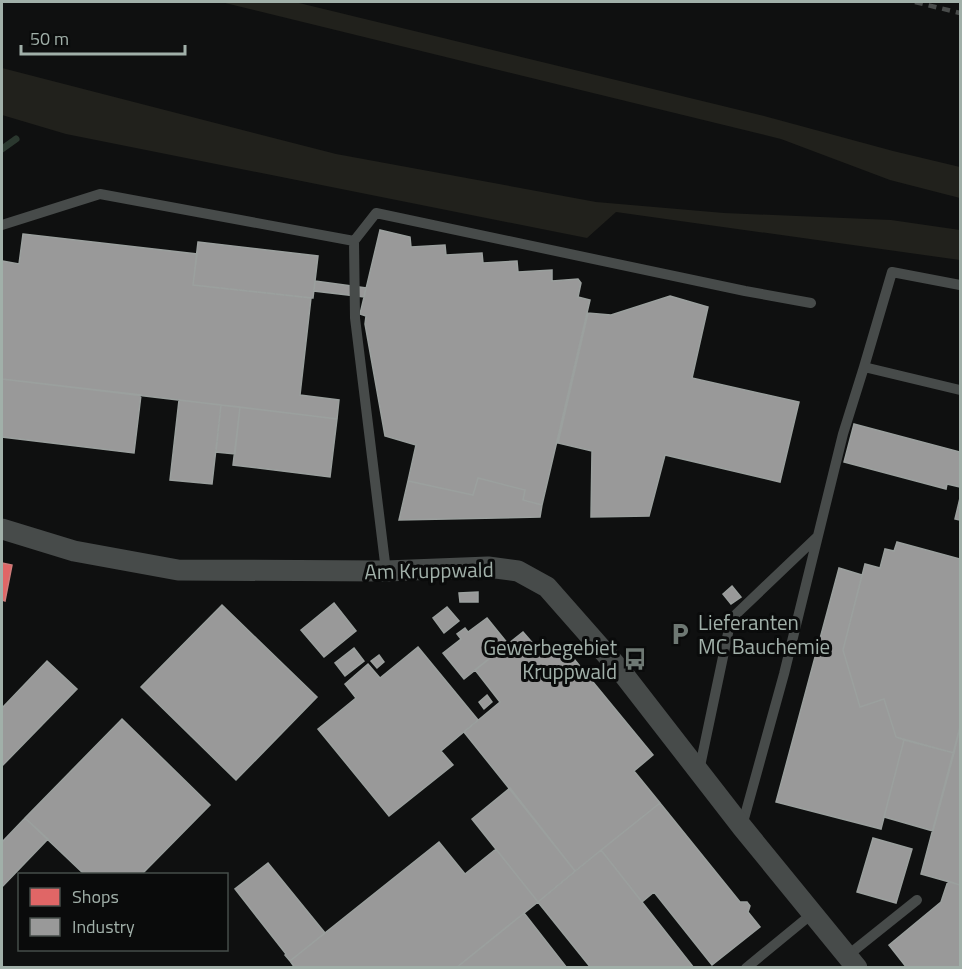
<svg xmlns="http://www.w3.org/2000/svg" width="962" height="969" viewBox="0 0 962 969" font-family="'Titillium Web',sans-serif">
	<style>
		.green { fill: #21211c }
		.shops { fill: #e06666; stroke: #cd7c7a; stroke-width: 1.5 }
		.industry { fill: #999; stroke: #9ba09e; stroke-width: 1.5 }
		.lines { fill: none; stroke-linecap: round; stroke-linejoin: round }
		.stream { stroke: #2b382f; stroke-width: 7 }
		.lane { stroke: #474b4a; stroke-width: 10 }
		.street { stroke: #474b4a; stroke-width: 21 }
		.rail { stroke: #494c4b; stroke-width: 4.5; stroke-dasharray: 8 6; stroke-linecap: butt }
		.labels { text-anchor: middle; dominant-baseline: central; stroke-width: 6; stroke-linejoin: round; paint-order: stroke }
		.street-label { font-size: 21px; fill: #a1b0a9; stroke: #0a0b0b }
		.poi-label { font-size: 21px; fill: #a1b0a9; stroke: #0a0b0b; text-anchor: start }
	</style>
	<rect width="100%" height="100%" fill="#0f1010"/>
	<path class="green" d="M 221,2 L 295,2 L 764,116 L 893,151 L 960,167 L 960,198 L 890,180 L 781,139 Z
		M 2,68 L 336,154 L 596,202 L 724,213 L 891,220 L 960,230 L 960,260 L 616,212 L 587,238 L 66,134 L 2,115 Z"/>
	<path class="shops" d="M 2,563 L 12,565 L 5,601 L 2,600 Z"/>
	<path class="industry" d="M 380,230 L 410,237 L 411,247 L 445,245 L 446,255 L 482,253 L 483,263 L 517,261 L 518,272 L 552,270 L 552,281 L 578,279 L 581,283 L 578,297 L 590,300 L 542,505 L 523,500 L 525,490 L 478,478 L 473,495 L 408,481 L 416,445 L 385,436 L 365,324 L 366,316 L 360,314 Z
		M 23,234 L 197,254 L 193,285 L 311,298 L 300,395 L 339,400 L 337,419 L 2,379 L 2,261 L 19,264 Z
		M 198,242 L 318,256 L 313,298 L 193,285 Z
		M 315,281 L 366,288 L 364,297 L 314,291 Z
		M 670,296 L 708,307 L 692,378 L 799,402 L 780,482 L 665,455 L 649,516 L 591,517 L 592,451 L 558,443 L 588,313 L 611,315 Z
		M 2,379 L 141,395 L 134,453 L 2,437 Z
		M 179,400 L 221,405 L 212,484 L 170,480 Z
		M 221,405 L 240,407 L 235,454 L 216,452 Z
		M 240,407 L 337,419 L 330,477 L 233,465 Z
		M 854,424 L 960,452 L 960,487 L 947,484 L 946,489 L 844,462 Z
		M 478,478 L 525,490 L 523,500 L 542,505 L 540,517 L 399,520 L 408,481 L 473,495 Z
		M 960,498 L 960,520 L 955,519 Z
		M 897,542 L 960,559 L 960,727 L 954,753 L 896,737 L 884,699 L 860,707 L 843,650 L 865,564 L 880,568 L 885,549 L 894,551 Z
		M 839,568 L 862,575 L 843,650 L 860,707 L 884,699 L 896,737 L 904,740 L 881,829 L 776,802 Z
		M 732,586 L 741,597 L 731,604 L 723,594 Z
		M 478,592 L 478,602 L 460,602 L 459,593 Z
		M 334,603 L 356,631 L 324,657 L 301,630 Z
		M 222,605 L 317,697 L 236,780 L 141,687 Z
		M 447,607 L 459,621 L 444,633 L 433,618 Z
		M 487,618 L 508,644 L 464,679 L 443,653 L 461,639 L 457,634 L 465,628 L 468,632 Z
		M 523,632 L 536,647 L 565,648 L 653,755 L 634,771 L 660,803 L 575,871 L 464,732 L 500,702 L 475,670 Z
		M 418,647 L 478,720 L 441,751 L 453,765 L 389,816 L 318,729 L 356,698 L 345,684 L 368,664 L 380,678 Z
		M 354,648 L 364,661 L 345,676 L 335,663 Z
		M 379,655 L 384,662 L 377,668 L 371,661 Z
		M 47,661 L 77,689 L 2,766 L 2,708 Z
		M 487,695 L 492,702 L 484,709 L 479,702 Z
		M 122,719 L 210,805 L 142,874 L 84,874 L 25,818 Z
		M 960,727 L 960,885 L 921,874 Z
		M 904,740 L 954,753 L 933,831 L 884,817 Z
		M 510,788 L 575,871 L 538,902 L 472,819 Z
		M 660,803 L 740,902 L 747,902 L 750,906 L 748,912 L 760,927 L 712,965 L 654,892 L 642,902 L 601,850 Z
		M 25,818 L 48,839 L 2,887 L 2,842 Z
		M 873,838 L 912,849 L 896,903 L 857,892 Z
		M 439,842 L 465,874 L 496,849 L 538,902 L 456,968 L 295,968 L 290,961 Z
		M 601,850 L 642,902 L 694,968 L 591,968 L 538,902 Z
		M 268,863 L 325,933 L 290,961 L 285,955 L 286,954 L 235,889 Z
		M 948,881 L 960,885 L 960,968 L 907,968 L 889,945 L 941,902 Z
		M 524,913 L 567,968 L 456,968 Z"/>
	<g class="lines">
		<path class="stream" d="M 2,149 L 16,139"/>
		<path class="lane" d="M 2,225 L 100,194 L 354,241 L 376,213 L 745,291 L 811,303
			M 354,241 L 355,318 L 386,571
			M 864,367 L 892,272 L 960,285
			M 699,771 L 731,619 L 818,536
			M 742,826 L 784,674 L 843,434 L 864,367 L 960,390
			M 847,956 L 917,900
			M 746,968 L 813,913"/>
		<path class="street" d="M 2,529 L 74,551 L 178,570 L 386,571 L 488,567 L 518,571 L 547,587 L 621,671 L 742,827 L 857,968"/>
		<path class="rail" d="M 915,2 L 960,13"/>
	</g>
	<defs>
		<g id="parking-bare" transform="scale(1.8)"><path d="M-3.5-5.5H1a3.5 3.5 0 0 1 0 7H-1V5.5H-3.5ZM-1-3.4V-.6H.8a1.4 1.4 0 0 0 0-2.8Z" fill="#6e7873" stroke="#0a0b0b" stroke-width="2.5" paint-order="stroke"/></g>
		<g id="bus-bare" transform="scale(1.8)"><path d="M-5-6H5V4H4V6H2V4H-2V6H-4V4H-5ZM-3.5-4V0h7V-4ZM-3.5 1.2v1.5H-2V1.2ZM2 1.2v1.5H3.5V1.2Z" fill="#6e7873" stroke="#0a0b0b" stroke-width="2.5" paint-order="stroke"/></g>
	</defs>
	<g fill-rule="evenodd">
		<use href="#parking-bare" x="680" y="634"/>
		<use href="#bus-bare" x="635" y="659"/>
	</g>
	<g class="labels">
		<g class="street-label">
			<text transform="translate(429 570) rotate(-1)">Am Kruppwald</text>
		</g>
		<g class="poi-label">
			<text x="698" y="622">Lieferanten<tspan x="698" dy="24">MC Bauchemie</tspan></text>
			<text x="617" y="647" text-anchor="end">Gewerbegebiet<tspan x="617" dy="24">Kruppwald</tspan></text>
		</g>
	</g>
	<rect width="962" height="969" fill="none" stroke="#a1b0a9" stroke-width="6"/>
	<rect x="18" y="873" width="210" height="78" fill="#0a0b0b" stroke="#464d4a" stroke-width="1.5"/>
	<rect x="30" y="888" width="30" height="18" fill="#e06666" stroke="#464d4a" stroke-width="1.5"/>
	<text x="72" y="903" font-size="18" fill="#a1b0a9">Shops</text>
	<rect x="30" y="918" width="30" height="18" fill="#999999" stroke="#464d4a" stroke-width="1.5"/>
	<text x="72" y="933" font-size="18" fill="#a1b0a9">Industry</text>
	<path d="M21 45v9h164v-9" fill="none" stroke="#a1b0a9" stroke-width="3"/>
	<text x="30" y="45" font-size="18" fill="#a1b0a9" stroke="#0a0b0b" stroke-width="4.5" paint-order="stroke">50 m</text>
</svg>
